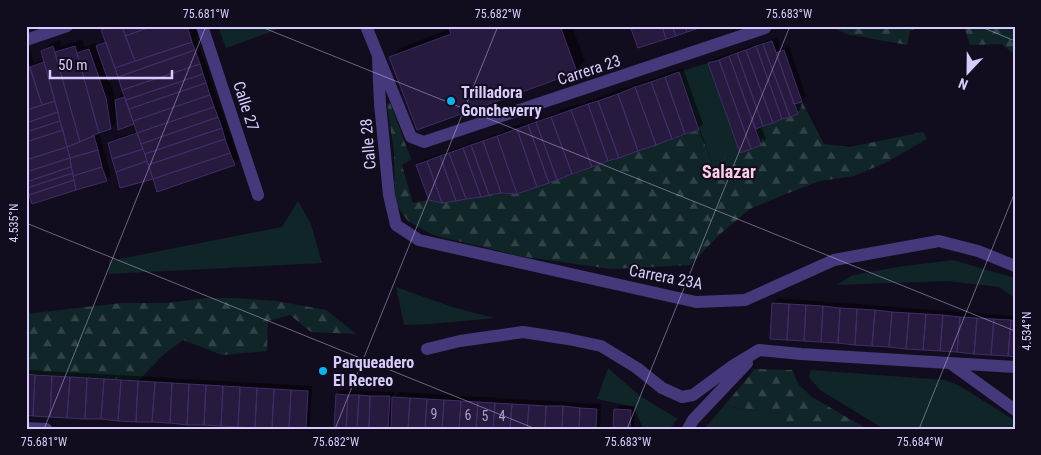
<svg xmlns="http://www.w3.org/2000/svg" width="1041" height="455" viewBox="0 0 1041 455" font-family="'Roboto Condensed',sans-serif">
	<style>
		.green { fill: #102527 }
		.forest { fill: url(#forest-firs) }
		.shadow { fill: #0007; fill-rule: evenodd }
		.building { fill: #261a3e; stroke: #422c69 }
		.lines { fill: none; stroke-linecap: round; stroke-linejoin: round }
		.street { stroke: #46397b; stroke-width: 12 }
		.ticks { fill: none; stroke: #d9cbfd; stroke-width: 1; stroke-opacity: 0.45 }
		.poi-dot { fill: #09b3eb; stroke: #120d1e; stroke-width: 2 }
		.labels { text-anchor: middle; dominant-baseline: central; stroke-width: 4; stroke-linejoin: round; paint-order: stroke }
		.number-label { font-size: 14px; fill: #ac9fcd }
		.street-label { font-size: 16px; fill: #d9cbfd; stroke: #120d1e }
		.poi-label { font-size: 16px; font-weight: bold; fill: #d9cbfd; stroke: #120d1e; text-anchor: start }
		.neighbourhood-label { font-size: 18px; font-weight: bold; fill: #fdcde4; stroke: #120d1e }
		.neatline { fill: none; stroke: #d9cbfd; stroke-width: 2 }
		.ticks-label { font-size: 12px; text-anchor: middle; fill: #d9cbfd }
	</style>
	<defs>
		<pattern id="forest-firs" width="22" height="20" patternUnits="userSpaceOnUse" patternTransform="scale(1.25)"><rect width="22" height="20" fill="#102527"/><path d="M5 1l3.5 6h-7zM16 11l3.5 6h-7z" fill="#324347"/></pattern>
	</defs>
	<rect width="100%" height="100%" fill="#120d1e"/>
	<path class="green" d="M 218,26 L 287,26 L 226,48 Z
		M 708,63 L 740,153 L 712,163 L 679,72 Z
		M 298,201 L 311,224 L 322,263 L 109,274 L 109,261 L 282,227 Z
		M 953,260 L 1015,278 L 1015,298 L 999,287 L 948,281 L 836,285 L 853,275 L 898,267 Z
		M 396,287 L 452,307 L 495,318 L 431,324 L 404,325 Z
		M 608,368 L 640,396 L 678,419 L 669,429 L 643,429 L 634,407 L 597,399 Z
		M 811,370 L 945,380 L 960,386 L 1009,417 L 1015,421 L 1015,429 L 884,429 L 820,390 L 809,377 Z
		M 724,406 L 783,414 L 792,429 L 704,429 Z"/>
	<path class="forest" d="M 830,26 L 922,26 L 910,31 L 907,45 L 846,34 Z
		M 964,26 L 1015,26 L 1015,55 L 1002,44 L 970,45 Z
		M 802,102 L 824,144 L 850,147 L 923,132 L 927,139 L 885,163 L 854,176 L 820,181 L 783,195 L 750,209 L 720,234 L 690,265 L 611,269 L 520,256 L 433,235 L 408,221 L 395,203 L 394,152 L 387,104 L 390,103 L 411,159 L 402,165 L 413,203 L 429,200 L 442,203 L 501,193 L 517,194 L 699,130 L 712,163 L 761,145 L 756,129 L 798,114 L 794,104 Z
		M 206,298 L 234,298 L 276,301 L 326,310 L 356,334 L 311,332 L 290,315 L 268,321 L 267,351 L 222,355 L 183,340 L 164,354 L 138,381 L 26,374 L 26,314 L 121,303 L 166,303 Z
		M 755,369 L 792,370 L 799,385 L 812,397 L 867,429 L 792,429 L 782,414 L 724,406 Z"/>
	<path class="shadow" d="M 107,26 L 196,26 L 199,33 L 196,36 L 230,134 L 233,133 L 237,145 L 235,147 L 239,159 L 234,164 L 154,178 L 110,143 L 115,138 L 138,131 L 135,123 L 119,128 L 118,120 L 111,128 L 99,133 L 111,175 L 106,180 L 26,183 L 26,108 L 28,107 L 26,100 L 26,51 L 30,50 L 34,63 L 45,59 L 43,51 L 50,44 L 60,40 L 62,46 L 82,39 L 84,47 L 96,43 L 97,46 L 102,41 L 106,40 L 103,30 ZM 118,75 L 125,94 L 121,95 L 115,102 L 113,90 L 108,78 Z
		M 452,26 L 572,26 L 585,61 L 576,70 L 391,57 L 400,48 L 450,29 Z
		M 777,37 L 781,49 L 789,46 L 806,96 L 800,101 L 802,108 L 797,113 L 761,126 L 766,139 L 761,144 L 741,151 L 709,64 L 714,59 Z
		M 683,68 L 703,124 L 698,128 L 418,165 L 423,160 L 503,132 L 506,129 L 524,123 L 525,124 L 558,113 L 560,110 L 578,104 L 579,105 L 625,87 L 626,88 Z
		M 778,298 L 1015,316 L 1015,355 L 773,303 Z
		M 26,370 L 312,386 L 310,425 L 307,429 L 285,429 L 26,414 Z
		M 342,390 L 394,392 L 394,397 L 399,392 L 601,404 L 600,429 L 335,429 L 337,395 Z
		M 620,405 L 635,406 L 634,429 L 614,429 L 615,410 Z"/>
	<path class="building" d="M 112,26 L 122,26 L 135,61 L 115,68 L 101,30 Z
		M 122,26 L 153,26 L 125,36 Z
		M 153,26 L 187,26 L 192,42 L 135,61 L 125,36 Z
		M 454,26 L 560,26 L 577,72 L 417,130 L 389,57 L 451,34 L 449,28 Z
		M 630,26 L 662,26 L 666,39 L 638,48 Z
		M 662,26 L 672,26 L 676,36 L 666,39 Z
		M 672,26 L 685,26 L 687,32 L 676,36 Z
		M 685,26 L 699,26 L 699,28 L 687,32 Z
		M 772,41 L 798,114 L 790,117 L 763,44 Z
		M 106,42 L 118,77 L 108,80 L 96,46 Z
		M 192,42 L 195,50 L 118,77 L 115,68 Z
		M 763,44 L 790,117 L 782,119 L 756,46 Z
		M 53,46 L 80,142 L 67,147 L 41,51 Z
		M 75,46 L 99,133 L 80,142 L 55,52 Z
		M 756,46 L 782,119 L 773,123 L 746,50 Z
		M 89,49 L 106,98 L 111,129 L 99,133 L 77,53 Z
		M 195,50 L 200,64 L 122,90 L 118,77 Z
		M 746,50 L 773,123 L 763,126 L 737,53 Z
		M 784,50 L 802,102 L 794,104 L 776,53 Z
		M 737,53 L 763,126 L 756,129 L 729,56 Z
		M 729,56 L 761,145 L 751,149 L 719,60 Z
		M 26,57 L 42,105 L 28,110 L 26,104 Z
		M 719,60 L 751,149 L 740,153 L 708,63 Z
		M 44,62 L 55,101 L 42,105 L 30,67 Z
		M 200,64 L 203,74 L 126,100 L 122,90 Z
		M 679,72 L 699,130 L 685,134 L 665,77 Z
		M 203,74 L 206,83 L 129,109 L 126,100 Z
		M 665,77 L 685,134 L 672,139 L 651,82 Z
		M 651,82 L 672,139 L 656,145 L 635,87 Z
		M 206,83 L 210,95 L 133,121 L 129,109 Z
		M 635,87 L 656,145 L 638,151 L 618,94 Z
		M 618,94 L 638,151 L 619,158 L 598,101 Z
		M 210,95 L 214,107 L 137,133 L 133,121 Z
		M 124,97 L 134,124 L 118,130 L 115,100 Z
		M 55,101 L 58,112 L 26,123 L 26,110 Z
		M 598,101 L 619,158 L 608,161 L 588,104 Z
		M 588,104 L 608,161 L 592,167 L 571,110 Z
		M 214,107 L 218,117 L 141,144 L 137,133 Z
		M 571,110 L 592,167 L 572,174 L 551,117 Z
		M 58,112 L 60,121 L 26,132 L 26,123 Z
		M 218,117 L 222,128 L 145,154 L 141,144 Z
		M 551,117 L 572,174 L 557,180 L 536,122 Z
		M 60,121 L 63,130 L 26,142 L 26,132 Z
		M 536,122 L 557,180 L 549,183 L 528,125 Z
		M 528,125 L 549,183 L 537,187 L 517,129 Z
		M 222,128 L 225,139 L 148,165 L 145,154 Z
		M 517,129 L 537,187 L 517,194 L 497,136 Z
		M 63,130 L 67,147 L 26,160 L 26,142 Z
		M 137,133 L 143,149 L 112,159 L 108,143 Z
		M 94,136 L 98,150 L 70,158 L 67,147 Z
		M 497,136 L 517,194 L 501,193 L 483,141 Z
		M 225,139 L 230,153 L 153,179 L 148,165 Z
		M 483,141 L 501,193 L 489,195 L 471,145 Z
		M 471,145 L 489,195 L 481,197 L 463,148 Z
		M 67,147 L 70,158 L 26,172 L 26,160 Z
		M 463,148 L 481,197 L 466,199 L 449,153 Z
		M 143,149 L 147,161 L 116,172 L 112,159 Z
		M 98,150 L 102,167 L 73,176 L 70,158 Z
		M 230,153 L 235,165 L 157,192 L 153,179 Z
		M 449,153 L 466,199 L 456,201 L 440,156 Z
		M 440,156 L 456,201 L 442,203 L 427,161 Z
		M 70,158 L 71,167 L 26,182 L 26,172 Z
		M 147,161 L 153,179 L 120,188 L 116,172 Z
		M 427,161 L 442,203 L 429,200 L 416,165 Z
		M 71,167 L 73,173 L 27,188 L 26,182 Z
		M 102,167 L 107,181 L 76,190 L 73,176 Z
		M 73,173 L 74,180 L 29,195 L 27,188 Z
		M 74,180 L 76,190 L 32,204 L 29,195 Z
		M 772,303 L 789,304 L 787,340 L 770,339 Z
		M 789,304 L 806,305 L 804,341 L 787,340 Z
		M 806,305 L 823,306 L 821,342 L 804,341 Z
		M 823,306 L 840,308 L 838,343 L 821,342 Z
		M 840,308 L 857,309 L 855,345 L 838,343 Z
		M 857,309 L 875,310 L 872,346 L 855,345 Z
		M 875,310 L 892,312 L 889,347 L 872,346 Z
		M 892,312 L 909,313 L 906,349 L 889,347 Z
		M 909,313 L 926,314 L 923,350 L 906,349 Z
		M 926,314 L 943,315 L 940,351 L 923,350 Z
		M 943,315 L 960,317 L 957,352 L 940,351 Z
		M 960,317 L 977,318 L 974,354 L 957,352 Z
		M 977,318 L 994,319 L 991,355 L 974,354 Z
		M 994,319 L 1011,320 L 1008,356 L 991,355 Z
		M 1011,320 L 1015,321 L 1015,357 L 1008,356 Z
		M 26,374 L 35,375 L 33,416 L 26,415 Z
		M 35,375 L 52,376 L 50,417 L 33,416 Z
		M 52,376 L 70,377 L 67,418 L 50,417 Z
		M 70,377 L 87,378 L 85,419 L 67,418 Z
		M 87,378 L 104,379 L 101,419 L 85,419 Z
		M 104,379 L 121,380 L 118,421 L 101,419 Z
		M 121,380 L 138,381 L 136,422 L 118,421 Z
		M 138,381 L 155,382 L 152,422 L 136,422 Z
		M 155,382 L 172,383 L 170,423 L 152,422 Z
		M 172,383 L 189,384 L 187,425 L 170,423 Z
		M 189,384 L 206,385 L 204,425 L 187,425 Z
		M 206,385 L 223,386 L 221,426 L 204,425 Z
		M 223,386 L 240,387 L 238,427 L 221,426 Z
		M 240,387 L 257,388 L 255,428 L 238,427 Z
		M 257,388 L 274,389 L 272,429 L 255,428 Z
		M 274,389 L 291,390 L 289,429 L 272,429 Z
		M 291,390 L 308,391 L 306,429 L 289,429 Z
		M 336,394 L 348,395 L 346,429 L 334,429 Z
		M 348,395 L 359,395 L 357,429 L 346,429 Z
		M 359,395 L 370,396 L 369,429 L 357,429 Z
		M 370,396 L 390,396 L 388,429 L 369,429 Z
		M 392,397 L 410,398 L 408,429 L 391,429 Z
		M 410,398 L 427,399 L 425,429 L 408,429 Z
		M 427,399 L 444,400 L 442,429 L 425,429 Z
		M 444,400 L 461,401 L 459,429 L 442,429 Z
		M 461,401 L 478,402 L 476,429 L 459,429 Z
		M 478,402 L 495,403 L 493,429 L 476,429 Z
		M 495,403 L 512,404 L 510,429 L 493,429 Z
		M 512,404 L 529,405 L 527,429 L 510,429 Z
		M 529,405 L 546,406 L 545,429 L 527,429 Z
		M 546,406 L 563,406 L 562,429 L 545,429 Z
		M 563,406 L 580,408 L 579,429 L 562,429 Z
		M 580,408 L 597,409 L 596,429 L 579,429 Z
		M 614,409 L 631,410 L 630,429 L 613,429 Z"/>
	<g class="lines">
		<path class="street" d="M 202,26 L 258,195
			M 366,26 L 411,137 L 424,142 L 765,28
			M 26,40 L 67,26
			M 378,59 L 380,104 L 389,195 L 396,225 L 419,240 L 696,302 L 745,300 L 834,260 L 939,241 L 978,251 L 1015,266
			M 427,349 L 460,341 L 523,332 L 568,339 L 601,346 L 637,368 L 662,388 L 682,397 L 693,395 L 731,367 L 759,350 L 801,354 L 1015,367
			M 950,363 L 1015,410
			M 26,428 L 46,429
			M 688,429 L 693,420 L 747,363"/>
	</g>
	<path class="ticks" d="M 259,26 L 1015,331M 979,26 L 1015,41M 26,223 L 536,429M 44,429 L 206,26M 335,429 L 498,26M 627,429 L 790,26M 919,429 L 1015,192"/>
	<g class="poi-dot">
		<circle cx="451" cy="101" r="5"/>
		<circle cx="323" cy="371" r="5"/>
	</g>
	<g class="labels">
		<g class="number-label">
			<text x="434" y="414">9</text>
			<text x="468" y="415">6</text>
			<text x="485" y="416">5</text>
			<text x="502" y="416">4</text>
		</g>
		<g class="street-label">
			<text transform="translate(589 70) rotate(-18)">Carrera 23</text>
			<text transform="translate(246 106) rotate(72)">Calle 27</text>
			<text transform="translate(368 144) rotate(-95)">Calle 28</text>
			<text transform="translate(666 277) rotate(11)">Carrera 23A</text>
		</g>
		<g class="poi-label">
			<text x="461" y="92">Trilladora<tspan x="461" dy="18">Goncheverry</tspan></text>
			<text x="333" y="362">Parqueadero<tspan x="333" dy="18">El Recreo</tspan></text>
		</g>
		<g class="neighbourhood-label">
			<text x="729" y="171">Salazar</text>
		</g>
	</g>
	<rect width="1041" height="455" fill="none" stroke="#120d1e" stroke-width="55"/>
	<g transform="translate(968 72) rotate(202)" stroke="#120d1e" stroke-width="4" paint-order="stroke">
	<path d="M0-4L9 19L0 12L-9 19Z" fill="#d9cbfd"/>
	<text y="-8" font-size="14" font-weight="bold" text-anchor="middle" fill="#d9cbfd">N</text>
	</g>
	<path d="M50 70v8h122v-8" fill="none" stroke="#d9cbfd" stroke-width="2.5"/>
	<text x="58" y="70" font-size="15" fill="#d9cbfd" stroke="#120d1e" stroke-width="4" paint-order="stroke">50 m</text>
	<rect x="28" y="28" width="986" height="400" class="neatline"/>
	<g class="ticks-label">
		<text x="206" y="18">75.681°W</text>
		<text x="498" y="18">75.682°W</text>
		<text x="789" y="18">75.683°W</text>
		<text transform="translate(14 223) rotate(-90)" y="4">4.535°N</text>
		<text transform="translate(1027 331) rotate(-90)" y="4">4.534°N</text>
		<text x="44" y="446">75.681°W</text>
		<text x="336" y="446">75.682°W</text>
		<text x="628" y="446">75.683°W</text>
		<text x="920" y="446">75.684°W</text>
	</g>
</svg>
